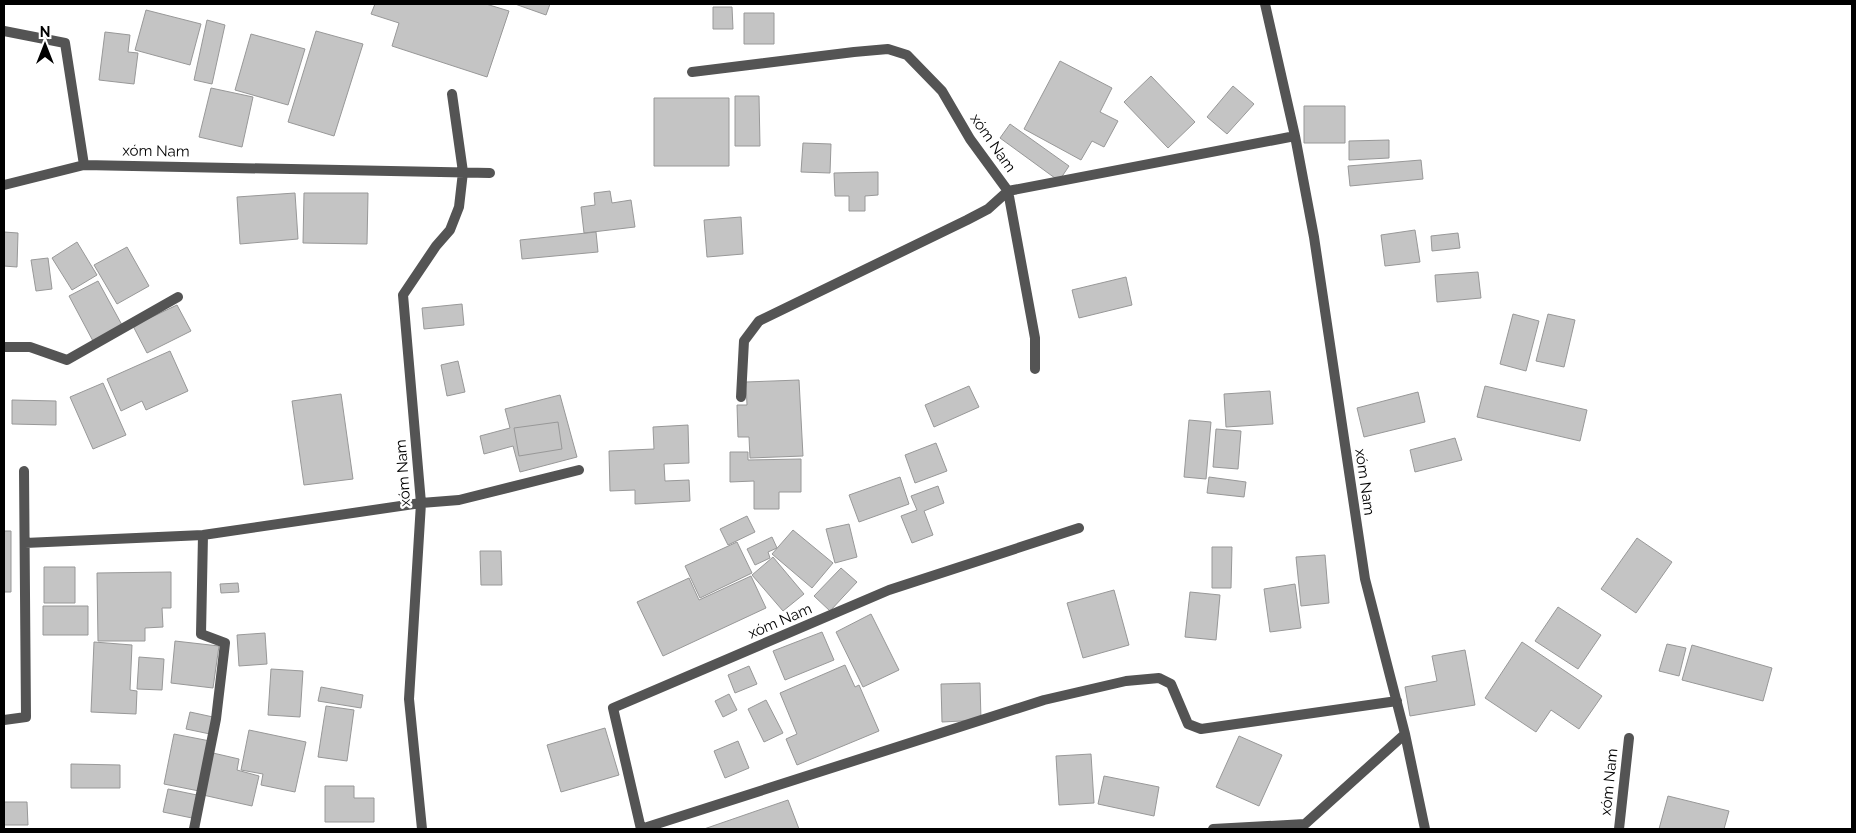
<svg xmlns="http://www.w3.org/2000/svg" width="1856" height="833" viewBox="0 0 1856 833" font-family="Raleway,sans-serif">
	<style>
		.building { fill: #c4c4c4; stroke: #989898 }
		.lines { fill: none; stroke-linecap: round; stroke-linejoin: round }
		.service { stroke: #545454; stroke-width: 10 }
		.labels { text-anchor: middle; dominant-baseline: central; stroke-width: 4.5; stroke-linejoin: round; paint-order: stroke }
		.street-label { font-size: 15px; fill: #000; stroke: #fff }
	</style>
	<rect width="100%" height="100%" fill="#fff"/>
	<path class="building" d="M 375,4 L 486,4 L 509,11 L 487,77 L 392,46 L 399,23 L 371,14 Z
		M 515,4 L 550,4 L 546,15 Z
		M 713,7 L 732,7 L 733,29 L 713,29 Z
		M 146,10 L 201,24 L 190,65 L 135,50 Z
		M 744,13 L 774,13 L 774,44 L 744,44 Z
		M 207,20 L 225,25 L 212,84 L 194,80 Z
		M 316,31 L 363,44 L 334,136 L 288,122 Z
		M 105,32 L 130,35 L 128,52 L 138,53 L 134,84 L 99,80 Z
		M 251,34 L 305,49 L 288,105 L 235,90 Z
		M 1060,61 L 1112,88 L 1100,112 L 1118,121 L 1104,147 L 1092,141 L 1081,160 L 1024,129 Z
		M 1151,76 L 1195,122 L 1168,148 L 1124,102 Z
		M 1233,86 L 1254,104 L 1227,134 L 1207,117 Z
		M 211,88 L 253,97 L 242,147 L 199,137 Z
		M 735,96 L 759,96 L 760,146 L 735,146 Z
		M 654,98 L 729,98 L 729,166 L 654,166 Z
		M 1304,106 L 1345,106 L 1345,143 L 1304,143 Z
		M 1010,124 L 1069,166 L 1059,181 L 1000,138 Z
		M 1389,140 L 1389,158 L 1349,160 L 1349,141 Z
		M 803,143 L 831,144 L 830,173 L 801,172 Z
		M 1421,160 L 1423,179 L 1350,186 L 1348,166 Z
		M 878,172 L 878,195 L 865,196 L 865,211 L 849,211 L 849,196 L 835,196 L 834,173 Z
		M 610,191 L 612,203 L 631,200 L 635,227 L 584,233 L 581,207 L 595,205 L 594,193 Z
		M 295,193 L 298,239 L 240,244 L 237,197 Z
		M 304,193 L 368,193 L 367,244 L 303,243 Z
		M 741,217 L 743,254 L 707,257 L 704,220 Z
		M 1415,230 L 1420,262 L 1385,266 L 1381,235 Z
		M 4,232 L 18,233 L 17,267 L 4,266 Z
		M 596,232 L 598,252 L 522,259 L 520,240 Z
		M 1458,233 L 1460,248 L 1432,251 L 1431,236 Z
		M 77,242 L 97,275 L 72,290 L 52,258 Z
		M 127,247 L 149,286 L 117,304 L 94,265 Z
		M 48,258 L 52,289 L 36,291 L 31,260 Z
		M 1478,272 L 1481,298 L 1437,302 L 1435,275 Z
		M 1126,277 L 1132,305 L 1079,318 L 1072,290 Z
		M 98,281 L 122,325 L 93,341 L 69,296 Z
		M 462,304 L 464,325 L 424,329 L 422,308 Z
		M 177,305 L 191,331 L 147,353 L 133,326 Z
		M 1513,314 L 1539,321 L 1526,371 L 1500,364 Z
		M 1548,314 L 1575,320 L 1564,367 L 1536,361 Z
		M 170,351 L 188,391 L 146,410 L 142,401 L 121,411 L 107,379 Z
		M 458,361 L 465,392 L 447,396 L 441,365 Z
		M 799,380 L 803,456 L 750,458 L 749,437 L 738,437 L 737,405 L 747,405 L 746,382 Z
		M 103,383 L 126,435 L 93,449 L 70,397 Z
		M 969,386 L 979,407 L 934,427 L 925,405 Z
		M 1485,386 L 1587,410 L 1580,441 L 1477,417 Z
		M 1270,391 L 1273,424 L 1226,427 L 1224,394 Z
		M 1418,392 L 1425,422 L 1364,437 L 1357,408 Z
		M 341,394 L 353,479 L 304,485 L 292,401 Z
		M 560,395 L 577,457 L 520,472 L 513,446 L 484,454 L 480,436 L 510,428 L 505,409 Z
		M 12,400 L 56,401 L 56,425 L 12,424 Z
		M 1189,420 L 1211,422 L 1206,479 L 1184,477 Z
		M 558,422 L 562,449 L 519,456 L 514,428 Z
		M 688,425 L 689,463 L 664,464 L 665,481 L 689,480 L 690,501 L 635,504 L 635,490 L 610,491 L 609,451 L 654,449 L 653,427 Z
		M 1216,429 L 1241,431 L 1238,469 L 1213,467 Z
		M 1455,438 L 1462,460 L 1415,472 L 1410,450 Z
		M 936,443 L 947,471 L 915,483 L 905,455 Z
		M 730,452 L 748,452 L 748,460 L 801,459 L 801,492 L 779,492 L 779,509 L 754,509 L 754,481 L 730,482 Z
		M 900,477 L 909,504 L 859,522 L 849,495 Z
		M 1209,477 L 1246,482 L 1244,497 L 1207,493 Z
		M 938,486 L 944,503 L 924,511 L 933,535 L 912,543 L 901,516 L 917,510 L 911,496 Z
		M 747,516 L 755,532 L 728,545 L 720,529 Z
		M 849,524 L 857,557 L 835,563 L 826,529 Z
		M 793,530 L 833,563 L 812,588 L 772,554 Z
		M 4,531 L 11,531 L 11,592 L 4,592 Z
		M 772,537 L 777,548 L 768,552 L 770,558 L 755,565 L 747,549 Z
		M 1637,538 L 1672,562 L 1636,613 L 1601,589 Z
		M 737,542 L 752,573 L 700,598 L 685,566 Z
		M 1212,547 L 1232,547 L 1231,588 L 1212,588 Z
		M 480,551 L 501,551 L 502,585 L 481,585 Z
		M 1325,555 L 1329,603 L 1301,606 L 1296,557 Z
		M 773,557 L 804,594 L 783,611 L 752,575 Z
		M 44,567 L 75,567 L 75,603 L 44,603 Z
		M 841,568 L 857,582 L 830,611 L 814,596 Z
		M 171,572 L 171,608 L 162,608 L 163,627 L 145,628 L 145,641 L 98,641 L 97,573 Z
		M 751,576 L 766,608 L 663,656 L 637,602 L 689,578 L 699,600 Z
		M 238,583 L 239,592 L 221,593 L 220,584 Z
		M 1295,584 L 1301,628 L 1270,632 L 1264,589 Z
		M 1114,590 L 1129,645 L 1083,658 L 1067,603 Z
		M 1190,592 L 1220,595 L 1216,640 L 1185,637 Z
		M 43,606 L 88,606 L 88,635 L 43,635 Z
		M 1558,607 L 1601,635 L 1578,669 L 1535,641 Z
		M 871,614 L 899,670 L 863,687 L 836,632 Z
		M 822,632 L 834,660 L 785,680 L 773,651 Z
		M 265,633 L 267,664 L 239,666 L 237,635 Z
		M 175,641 L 219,646 L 213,688 L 171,683 Z
		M 94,642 L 132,645 L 130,690 L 137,691 L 136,714 L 91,712 Z
		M 1522,642 L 1602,696 L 1579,729 L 1551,710 L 1536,732 L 1485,698 Z
		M 1667,644 L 1686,648 L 1679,676 L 1659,671 Z
		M 1692,645 L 1772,668 L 1763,701 L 1682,680 Z
		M 1465,650 L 1475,705 L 1410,716 L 1405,687 L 1437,681 L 1432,656 Z
		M 139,657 L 164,659 L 162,690 L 137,689 Z
		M 845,665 L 855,687 L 859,685 L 879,731 L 797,765 L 786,739 L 797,734 L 780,693 Z
		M 749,666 L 757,684 L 735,693 L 728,675 Z
		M 271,669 L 303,671 L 300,717 L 268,715 Z
		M 980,683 L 981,720 L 942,722 L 941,684 Z
		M 321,687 L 363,695 L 361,708 L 318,701 Z
		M 729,694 L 737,710 L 723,717 L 715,701 Z
		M 766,700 L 783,733 L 764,742 L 748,709 Z
		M 326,706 L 354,710 L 347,761 L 318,757 Z
		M 190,712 L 213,717 L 210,734 L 186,729 Z
		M 605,728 L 619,775 L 561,792 L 547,745 Z
		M 249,730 L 306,742 L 295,792 L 261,785 L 263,774 L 241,770 Z
		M 174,734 L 210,741 L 199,791 L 164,784 Z
		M 1239,736 L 1282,755 L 1259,806 L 1216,787 Z
		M 738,741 L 749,768 L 725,778 L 714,751 Z
		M 213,753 L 239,759 L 237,770 L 259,776 L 252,806 L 203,795 Z
		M 1091,754 L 1094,803 L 1059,805 L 1056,756 Z
		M 71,764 L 120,765 L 120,788 L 71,788 Z
		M 1104,776 L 1159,787 L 1154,816 L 1098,804 Z
		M 325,786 L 354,786 L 354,798 L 374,798 L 374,822 L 325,822 Z
		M 168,789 L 197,795 L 192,818 L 163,812 Z
		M 1668,796 L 1729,811 L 1724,829 L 1659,829 Z
		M 788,800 L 799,829 L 704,829 Z
		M 4,802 L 27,802 L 28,825 L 4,825 Z"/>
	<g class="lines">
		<path class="service" d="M 4,31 L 65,43 L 84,165
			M 692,72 L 854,52 L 888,49 L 907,55 L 942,91 L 970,139 L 1008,191 L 1295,136 L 1265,4
			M 1295,136 L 1314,237 L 1365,579 L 1405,734 L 1425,829
			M 4,185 L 84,165 L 490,173
			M 1008,191 L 1035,338 L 1035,369
			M 4,347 L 30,347 L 67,360 L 178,297
			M 741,397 L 744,341 L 759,321 L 967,220 L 988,209 L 1008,191
			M 25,543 L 203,535 L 421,503 L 459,500 L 579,470
			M 4,720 L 26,717 L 24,471
			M 194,829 L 216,719 L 225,643 L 201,634 L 203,535
			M 422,829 L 409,699 L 421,503 L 403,295 L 436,246 L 450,230 L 459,207 L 463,172 L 452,94
			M 641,829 L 1044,700 L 1126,681 L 1159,678 L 1171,684 L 1188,724 L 1201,729 L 1397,701
			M 641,829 L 613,708 L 889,590 L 1079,528
			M 1213,829 L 1305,824 L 1405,734
			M 1619,829 L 1629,738"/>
	</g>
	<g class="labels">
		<g class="street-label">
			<text transform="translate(993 143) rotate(55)">xóm Nam</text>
			<text transform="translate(156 151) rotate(1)">xóm Nam</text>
			<text transform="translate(403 473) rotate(-94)">xóm Nam</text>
			<text transform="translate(1365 482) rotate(82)">xóm Nam</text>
			<text transform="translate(780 621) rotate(-23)">xóm Nam</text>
			<text transform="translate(1609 782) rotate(-84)">xóm Nam</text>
		</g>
	</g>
	<rect width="1856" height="833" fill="none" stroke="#000000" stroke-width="10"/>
	<g transform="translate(45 45)" stroke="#ffffff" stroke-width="4" paint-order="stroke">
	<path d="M0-4L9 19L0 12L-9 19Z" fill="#000000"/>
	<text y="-8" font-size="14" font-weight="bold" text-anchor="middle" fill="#000000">N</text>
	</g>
</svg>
